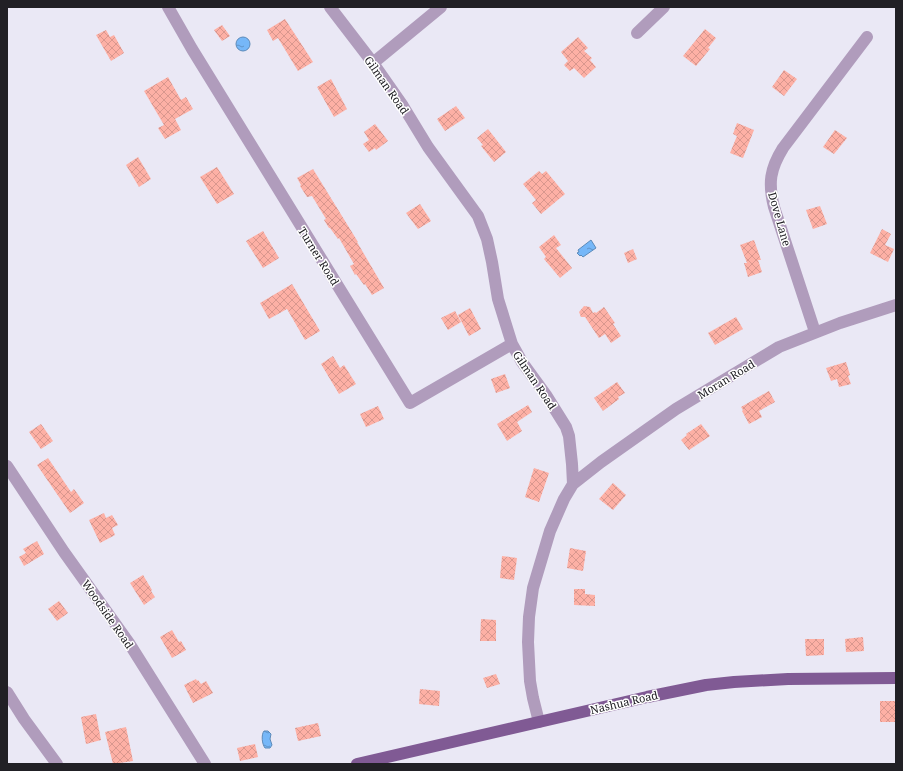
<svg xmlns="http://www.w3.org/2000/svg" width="903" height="771" viewBox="0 0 903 771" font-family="'Noto Serif',serif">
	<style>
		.water { fill: url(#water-ripples); stroke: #5c8ab9 }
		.building { fill: url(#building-cross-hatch) }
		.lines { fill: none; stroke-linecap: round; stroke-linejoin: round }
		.minor { stroke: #b09cbc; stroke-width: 12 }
		.major { stroke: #805a94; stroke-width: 12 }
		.labels { text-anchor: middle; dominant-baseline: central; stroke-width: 3; stroke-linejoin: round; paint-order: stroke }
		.street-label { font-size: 11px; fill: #212025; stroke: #fff }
	</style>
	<defs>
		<pattern id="water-ripples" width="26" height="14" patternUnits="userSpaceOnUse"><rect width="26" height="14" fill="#76b7f8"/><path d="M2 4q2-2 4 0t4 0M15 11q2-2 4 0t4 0" fill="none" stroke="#6094c9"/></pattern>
		<pattern id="building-cross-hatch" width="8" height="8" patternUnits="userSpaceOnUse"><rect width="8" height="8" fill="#fdb0a5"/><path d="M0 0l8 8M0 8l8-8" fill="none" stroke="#d9978e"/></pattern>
	</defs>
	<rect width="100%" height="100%" fill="#eae8f5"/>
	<path class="water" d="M236 44a7 7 0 1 1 14 0a7 7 0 1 1-14 0Z
		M 591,240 L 596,248 L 583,257 L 581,255 L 580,256 L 577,253 L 579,252 L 578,250 Z
		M 264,731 L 268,731 L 271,734 L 270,739 L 272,745 L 270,748 L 265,748 C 262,744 261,735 264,731 Z"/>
	<path class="building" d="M 285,19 L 313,62 L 298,71 L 278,38 L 273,41 L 267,30 Z
		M 222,25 L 230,36 L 222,41 L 214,30 Z
		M 705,29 L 716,38 L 708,48 L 710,49 L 696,66 L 683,56 Z
		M 106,30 L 110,37 L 114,35 L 124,53 L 111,61 L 96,35 Z
		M 578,37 L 588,48 L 584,51 L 592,58 L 590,60 L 596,67 L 584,78 L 574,68 L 570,71 L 564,65 L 568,61 L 561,52 Z
		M 784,70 L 797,79 L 784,96 L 772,87 Z
		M 168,77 L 181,100 L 186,97 L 193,109 L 175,119 L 181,130 L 165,139 L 158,128 L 164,125 L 144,91 Z
		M 331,79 L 347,109 L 334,117 L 317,87 Z
		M 456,106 L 465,118 L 445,131 L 437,119 Z
		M 737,123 L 754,130 L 743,158 L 730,153 L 737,136 L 733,134 Z
		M 375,124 L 388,141 L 376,150 L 375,148 L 369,152 L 363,144 L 369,140 L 364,132 Z
		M 488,129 L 506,152 L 494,162 L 481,146 L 483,145 L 477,138 Z
		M 835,130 L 847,138 L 834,154 L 823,147 Z
		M 138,157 L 151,179 L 139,187 L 126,165 Z
		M 217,167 L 234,194 L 217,204 L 200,177 Z
		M 313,169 L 358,242 L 357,242 L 384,288 L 372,295 L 365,284 L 364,285 L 356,274 L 355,275 L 350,266 L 354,264 L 339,238 L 338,239 L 330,228 L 329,228 L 324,220 L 326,219 L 312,196 L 307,197 L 300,186 L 301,185 L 297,178 Z
		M 539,171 L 542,174 L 546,171 L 565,194 L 541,214 L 532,203 L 536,200 L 523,184 Z
		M 420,204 L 431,221 L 418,229 L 406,213 Z
		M 820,206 L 827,224 L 813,229 L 806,210 Z
		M 882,229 L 891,234 L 885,245 L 894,249 L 888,262 L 870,253 Z
		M 263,231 L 279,258 L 263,268 L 246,241 Z
		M 554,235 L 561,245 L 556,248 L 572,268 L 560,278 L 544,259 L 546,257 L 539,247 Z
		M 754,240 L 761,260 L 758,260 L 762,272 L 748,277 L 744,263 L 747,263 L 740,245 Z
		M 633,249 L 637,259 L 628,263 L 624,253 Z
		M 292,284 L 320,331 L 305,340 L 287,309 L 269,319 L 260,303 Z
		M 584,306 L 590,307 L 593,313 L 595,312 L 596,313 L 604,307 L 615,323 L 613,324 L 621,336 L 611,343 L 605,334 L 599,338 L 585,317 L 581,317 L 579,312 Z
		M 470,308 L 481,329 L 469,336 L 458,315 Z
		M 455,311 L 461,322 L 448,330 L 441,318 Z
		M 736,317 L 743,329 L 715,345 L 708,333 Z
		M 333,356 L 340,368 L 344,365 L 356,384 L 339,394 L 321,364 Z
		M 846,362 L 850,375 L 848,376 L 851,384 L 839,387 L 837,379 L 831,381 L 826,368 Z
		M 505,374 L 510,388 L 496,393 L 491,379 Z
		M 617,382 L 625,393 L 618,397 L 619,399 L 603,411 L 594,398 Z
		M 769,391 L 775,402 L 759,411 L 762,417 L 749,424 L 742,411 L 743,410 L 741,407 Z
		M 528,405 L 532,412 L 517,422 L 522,431 L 507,441 L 497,424 Z
		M 378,406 L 384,419 L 366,427 L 360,414 Z
		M 41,424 L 53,441 L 41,449 L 29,432 Z
		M 701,424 L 710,436 L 689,450 L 681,440 L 687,435 L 686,434 Z
		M 48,458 L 71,492 L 74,489 L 84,503 L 70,513 L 37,465 Z
		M 534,468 L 549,473 L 539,502 L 525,497 Z
		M 613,483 L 626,495 L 613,510 L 599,499 Z
		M 104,513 L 106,518 L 112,515 L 118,525 L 112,528 L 115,535 L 100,543 L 89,520 Z
		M 37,541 L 44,554 L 24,566 L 19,557 L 26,553 L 23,549 Z
		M 570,548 L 586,551 L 583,571 L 567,568 Z
		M 502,556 L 517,558 L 514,580 L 500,578 Z
		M 143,575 L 152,590 L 151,591 L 155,597 L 144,605 L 130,583 Z
		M 574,589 L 585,589 L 585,594 L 595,595 L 595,606 L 574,605 Z
		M 59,601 L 68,613 L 57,621 L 48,609 Z
		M 481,619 L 496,620 L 496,641 L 480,641 Z
		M 172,630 L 179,642 L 181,641 L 186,650 L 172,658 L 160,637 Z
		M 863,637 L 864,651 L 846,652 L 845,639 Z
		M 805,639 L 824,639 L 824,655 L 806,656 Z
		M 496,674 L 500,684 L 487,688 L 483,678 Z
		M 196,679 L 197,681 L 198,680 L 201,684 L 206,681 L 213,693 L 193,703 L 184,685 Z
		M 420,689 L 440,691 L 439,706 L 419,704 Z
		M 880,701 L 896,701 L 896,722 L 880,722 Z
		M 96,714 L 101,740 L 86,744 L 81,717 Z
		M 318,723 L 321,736 L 298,741 L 295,728 Z
		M 126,727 L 133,761 L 113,764 L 105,732 Z
		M 255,744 L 258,757 L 240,761 L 237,748 Z"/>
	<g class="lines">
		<path class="minor" d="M 168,7 L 192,49 L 410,403 L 512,344
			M 330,7 L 373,63 L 403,106 L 428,147 L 478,216 L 487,239 L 492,262 L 498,299 L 512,344 L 522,362 L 546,395 L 566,427 L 569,436 L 572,464 L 573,484 L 564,499 L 550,531 L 533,588 L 529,617 L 528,642 L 530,681 L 533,698 L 539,722
			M 637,33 L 664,7
			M 373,63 L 441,7
			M 815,332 L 774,207 C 768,183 770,169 783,148 L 867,37
			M 7,466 L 64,552 L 129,643 L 205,764
			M 573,484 L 601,462 L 676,409 L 779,347 L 840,323 L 896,305
			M 7,692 L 24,719 L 57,764"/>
		<path class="major" d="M 357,764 L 647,697 L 706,685 L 734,682 L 788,679 L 896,678"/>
	</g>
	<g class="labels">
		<g class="street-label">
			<text transform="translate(387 85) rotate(55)">Gilman Road</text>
			<text transform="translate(780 219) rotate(74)">Dove Lane</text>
			<text transform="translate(319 256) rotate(58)">Turner Road</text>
			<text transform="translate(726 379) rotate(-31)">Moran Road</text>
			<text transform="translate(535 380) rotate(56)">Gilman Road</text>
			<text transform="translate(108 614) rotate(55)">Woodside Road</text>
			<text transform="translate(624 702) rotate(-13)">Nashua Road</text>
		</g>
	</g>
	<rect width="903" height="771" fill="none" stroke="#212025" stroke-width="16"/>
</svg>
